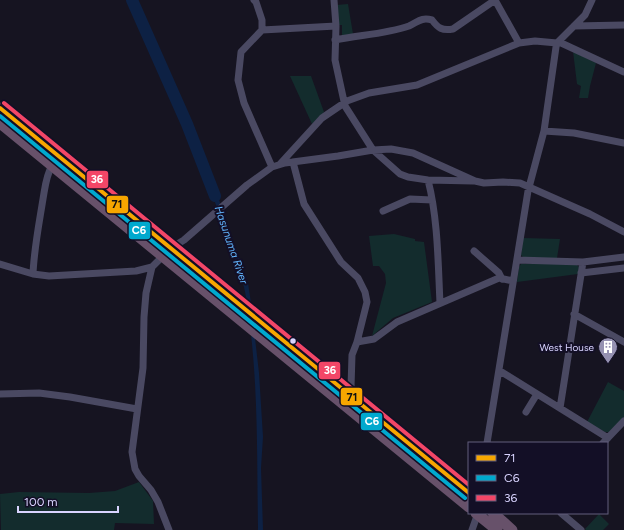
<svg xmlns="http://www.w3.org/2000/svg" width="624" height="530" viewBox="0 0 624 530" font-family="Figtree,sans-serif">
	<style>
		.green { fill: #132c2d }
		.water { fill: #0d2144 }
		.lines { fill: none; stroke-linecap: round; stroke-linejoin: round }
		.river { stroke: #0d2144; stroke-width: 12 }
		.minor { stroke: #4a4962; stroke-width: 7 }
		.highway { stroke: #67516a; stroke-width: 11 }
		.bus-1-casing { stroke: #130f26; stroke-width: 7 }
		.bus-2-casing { stroke: #130f26; stroke-width: 7 }
		.bus-3-casing { stroke: #130f26; stroke-width: 7 }
		.bus-1 { stroke: #f7a600; stroke-width: 4 }
		.bus-2 { stroke: #00a9ce; stroke-width: 4 }
		.bus-3 { stroke: #f34667; stroke-width: 4 }
		.bus-dot { fill: #d9d4ff; stroke: #130f26; stroke-width: 1.5 }
		.labels { text-anchor: middle; dominant-baseline: central; stroke-width: 4; stroke-linejoin: round; paint-order: stroke }
		.poi-label { font-size: 10px; fill: #d9d4ff; stroke: #130f26; text-anchor: end }
		.water-label { font-size: 11px; font-style: italic; fill: #62b6ff; stroke: #130f26 }
		.line-badge { stroke: #130f26; stroke-width: 1.5 }
		.badge-label { font-size: 11px; text-anchor: middle; font-weight: bold; fill: #fff }
		.pale-badge-label { font-size: 11px; text-anchor: middle; font-weight: bold; fill: #111 }
	</style>
	<rect width="100%" height="100%" fill="#161421"/>
	<path class="green" d="M 348,4 L 353,34 L 342,36 L 342,25 L 338,25 L 337,5 Z
		M 573,51 L 596,63 L 590,86 L 588,98 L 579,98 L 581,86 L 577,84 Z
		M 290,76 L 311,76 L 324,112 L 312,124 Z
		M 394,234 L 415,239 L 415,241 L 424,242 L 432,302 L 393,318 L 372,336 L 386,283 L 385,274 L 379,266 L 373,266 L 369,236 Z
		M 523,238 L 560,239 L 557,258 L 524,258 L 521,255 Z
		M 521,264 L 576,264 L 579,267 L 578,274 L 517,282 L 519,267 Z
		M 608,382 L 624,391 L 624,417 L 609,432 L 605,432 L 587,422 Z
		M 139,482 L 153,501 L 154,524 L 115,523 L 114,530 L 1,530 L 0,494 L 19,492 L 89,493 L 115,491 Z
		M 599,514 L 609,524 L 603,530 L 586,530 L 585,529 Z"/>
	<path class="water" d="M 212,180 L 248,283 L 251,303 L 259,373 L 263,437 L 261,468 L 263,530 L 258,530 L 258,528 C 257,466 258,405 252,344 C 250,323 248,303 243,283 L 208,182 Z"/>
	<g class="lines">
		<path class="river" d="M 132,0 L 187,124 L 215,196"/>
		<path class="minor" d="M 254,0 L 256,2 L 262,20 L 262,30
			M 334,0 L 336,26 L 335,60 L 345,106 L 373,150 L 400,174 L 408,177 L 428,180 L 473,181
			M 495,0 L 519,43
			M 574,26 L 624,25
			M 335,40 C 359,35 386,34 409,26 C 418,22 421,17 432,20 C 438,28 442,31 453,29 L 495,0
			M 559,42 L 624,72
			M 544,131 L 574,133 L 624,143
			M 293,162 L 304,204 L 341,262 L 358,278 L 365,292 L 367,302 L 357,342 L 352,355 L 351,387 L 347,393
			M 280,164 L 322,118 L 347,101 L 369,93 L 417,85 L 519,43 L 535,41 L 557,43
			M 272,167 L 244,103 L 238,80 L 241,52 L 262,30 L 336,26
			M 428,180 C 438,219 438,263 440,303
			M 383,211 L 410,199 L 432,200
			M 474,251 L 499,273 L 502,279
			M 517,260 L 583,262 L 624,257
			M 0,264 L 33,274 L 49,276 L 136,271 L 152,267 L 171,248 L 184,240 L 247,185 L 272,167 L 285,163 L 338,156 L 373,150 L 391,149 L 413,153 L 475,181 L 484,183 L 503,182 L 520,183 L 590,214 L 624,232
			M 152,267 L 146,293 L 144,317 L 143,368 L 132,452 L 135,469 L 139,476 L 151,490 L 158,502 L 169,530
			M 581,273 L 624,268
			M 33,274 C 34,249 39,224 43,199 C 45,188 46,175 52,166
			M 574,314 L 624,342
			M 357,342 L 374,339 L 397,322 L 499,278 L 513,281
			M 500,371 L 608,438
			M 0,394 L 39,393 L 70,397 L 137,409
			M 560,408 L 583,262
			M 526,412 L 537,394
			M 487,443 L 528,191 L 544,131 L 556,47 L 557,43 L 585,15 L 592,0
			M 603,443 L 624,421
			M 561,513 L 581,530
			M 472,530 L 478,513"/>
		<path class="highway" d="M 0,108 L 469,493
			M 0,123 L 469,507
			M 476,513 L 497,530
			M 493,513 L 512,530"/>
		<g class="bus-1-casing">
			<path id="bus-1" d="M 0,108 L 469,493"/>
		</g>
		<g class="bus-2-casing">
			<path id="bus-2" d="M 0,116 L 465,498"/>
		</g>
		<g class="bus-3-casing">
			<path id="bus-3" d="M 4,103 L 469,485"/>
		</g>
		<use href="#bus-1" class="bus-1"/>
		<use href="#bus-2" class="bus-2"/>
		<use href="#bus-3" class="bus-3"/>
	</g>
	<defs>
		<g id="building-pin" transform="scale(1)"><path d="M0 17L-7.5 6A9.5 9.5 0 1 1 7.5 6Z" fill="#9591b1" stroke="#130f26"/><path d="M-4-6H4V6H1V3H-1V6H-4ZM-2.5-4.3h1.7v1.8h-1.7ZM.8-4.3h1.7v1.8H.8ZM-2.5-1h1.7V.8h-1.7ZM.8-1h1.7V.8H.8Z" fill="#fff"/></g>
	</defs>
	<g fill-rule="evenodd">
		<use href="#building-pin" x="608" y="347"/>
	</g>
	<circle class="bus-dot" cx="293" cy="341" r="3.5"/>
	<g class="labels">
		<g class="poi-label">
			<text x="594" y="347">West House</text>
		</g>
		<g class="water-label">
			<text transform="translate(231 245) rotate(71)">Hasunuma River</text>
		</g>
	</g>
	<g class="line-badge">
		<rect x="86" y="170" width="23" height="19" rx="4" fill="#f34667"/>
		<rect x="106" y="195" width="23" height="19" rx="4" fill="#f7a600"/>
		<rect x="128" y="221" width="23" height="19" rx="4" fill="#00a9ce"/>
		<rect x="318" y="361" width="23" height="19" rx="4" fill="#f34667"/>
		<rect x="340" y="387" width="23" height="19" rx="4" fill="#f7a600"/>
		<rect x="360" y="412" width="23" height="19" rx="4" fill="#00a9ce"/>
	</g>
	<g class="badge-label">
		<text x="97" y="183">36</text>
		<text x="139" y="234">C6</text>
		<text x="330" y="374">36</text>
		<text x="372" y="425">C6</text>
	</g>
	<g class="pale-badge-label">
		<text x="117" y="208">71</text>
		<text x="352" y="401">71</text>
	</g>
	<rect x="468" y="442" width="140" height="72" fill="#130f26" stroke="#625e7d"/>
	<rect x="476" y="455" width="20" height="6" fill="#f7a600" stroke="#625e7d"/>
	<text x="504" y="462" font-size="12" fill="#d9d4ff">71</text>
	<rect x="476" y="475" width="20" height="6" fill="#00a9ce" stroke="#625e7d"/>
	<text x="504" y="482" font-size="12" fill="#d9d4ff">C6</text>
	<rect x="476" y="495" width="20" height="6" fill="#f34667" stroke="#625e7d"/>
	<text x="504" y="502" font-size="12" fill="#d9d4ff">36</text>
	<path d="M18 506v6h100v-6" fill="none" stroke="#d9d4ff" stroke-width="2"/>
	<text x="24" y="506" font-size="12" fill="#d9d4ff" stroke="#130f26" stroke-width="3" paint-order="stroke">100 m</text>
</svg>
